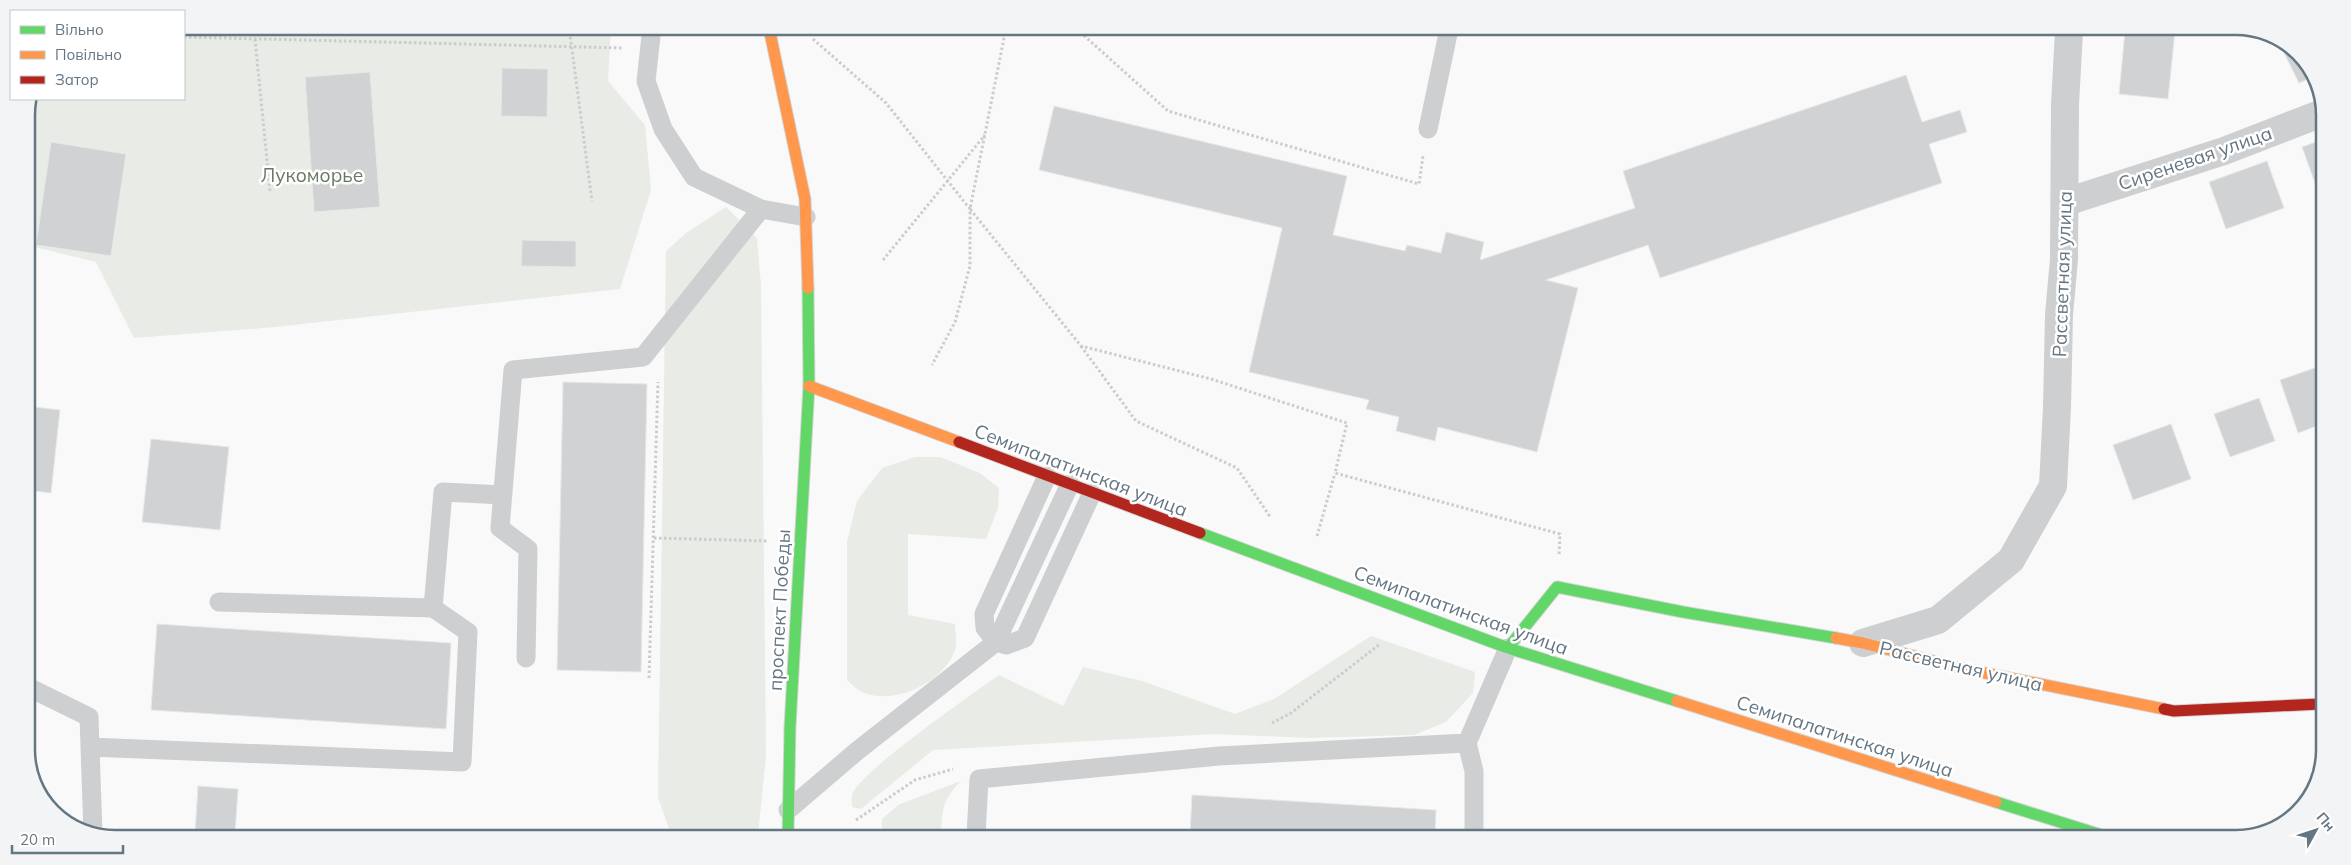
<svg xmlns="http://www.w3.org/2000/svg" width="2351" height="865" viewBox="0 0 2351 865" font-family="Mulish,sans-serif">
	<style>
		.green { fill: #e8ebe6 }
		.building { fill: #d0d2d3; stroke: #e8e8e8 }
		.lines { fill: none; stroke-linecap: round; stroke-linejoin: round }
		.fast-casing { stroke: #d5d6d7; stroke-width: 13 }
		.slow-casing { stroke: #d5d6d7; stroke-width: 13 }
		.jam-casing { stroke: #d5d6d7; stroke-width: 13 }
		.path { stroke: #cbcccd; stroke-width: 3; stroke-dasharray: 2.5 2.5; stroke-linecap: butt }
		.lane { stroke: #cecfd0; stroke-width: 19 }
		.street { stroke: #cecfd0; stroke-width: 28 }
		.fast { stroke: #63d668; stroke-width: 11 }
		.slow { stroke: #ff974d; stroke-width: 11 }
		.jam { stroke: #b3261e; stroke-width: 11 }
		.labels { text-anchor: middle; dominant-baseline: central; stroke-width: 5; stroke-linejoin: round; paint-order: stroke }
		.street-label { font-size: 19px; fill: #657683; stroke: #fff }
		.park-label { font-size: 19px; fill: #687a64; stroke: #fff }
		.rim { fill: none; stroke: #657683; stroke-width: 2.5 }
	</style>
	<rect width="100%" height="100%" fill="#f9f9f9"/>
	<path class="green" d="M 184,26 L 611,27 L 608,81 L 645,125 L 651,190 L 620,289 L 275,327 L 134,338 L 96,262 L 26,245 L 26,109 L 31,99 L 184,99 Z
		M 726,207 L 757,238 L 761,286 L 766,756 L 758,835 L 671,835 L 658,797 L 666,251 L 686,233 Z
		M 915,457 L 940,457 L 980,473 L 999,488 L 998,508 L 986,539 L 908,534 L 908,615 L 955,624 C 955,631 957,641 956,647 C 947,681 894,707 862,692 C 857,690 851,684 847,680 L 847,542 L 857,501 L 882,468 Z
		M 1371,636 L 1475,672 L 1473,693 L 1446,722 L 1414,735 L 1310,738 L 1213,734 L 933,750 L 861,809 L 852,807 C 852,804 851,798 852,795 C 857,774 975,692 999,675 L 1063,706 L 1083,667 L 1142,681 L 1235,714 L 1274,699 Z
		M 961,781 C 942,800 942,810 941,836 L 882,836 L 882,819 L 898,805 Z"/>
	<path class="building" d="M 2125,31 L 2175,31 L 2168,99 L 2119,94 Z
		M 2277,39 L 2307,61 L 2313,77 L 2299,83 Z
		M 502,68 L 548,69 L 547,117 L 501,116 Z
		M 370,72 L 380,207 L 314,212 L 305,77 Z
		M 1906,75 L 1922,122 L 1960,110 L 1967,132 L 1929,144 L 1942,183 L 1660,278 L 1648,245 L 1546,280 L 1578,288 L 1537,452 L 1438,427 L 1435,441 L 1396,431 L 1399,417 L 1366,409 L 1369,400 L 1249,372 L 1282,228 L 1039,170 L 1054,106 L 1347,176 L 1333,235 L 1405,251 L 1407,245 L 1441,253 L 1446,232 L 1484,242 L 1480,260 L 1635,208 L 1623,171 Z
		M 2324,139 L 2324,196 L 2320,197 L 2302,147 Z
		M 51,142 L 126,154 L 111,256 L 36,245 Z
		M 2267,161 L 2284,208 L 2226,229 L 2209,182 Z
		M 522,240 L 576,241 L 576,267 L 521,266 Z
		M 2323,365 L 2322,424 L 2298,433 L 2280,380 Z
		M 563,382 L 647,384 L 641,672 L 557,670 Z
		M 2259,398 L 2275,441 L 2230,457 L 2214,414 Z
		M 26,406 L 60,410 L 51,493 L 26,490 Z
		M 2171,424 L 2191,479 L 2133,500 L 2113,445 Z
		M 151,439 L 229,447 L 220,530 L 142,522 Z
		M 157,624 L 451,643 L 446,729 L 151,710 Z
		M 198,786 L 238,789 L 235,834 L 195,833 Z
		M 1192,795 L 1436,810 L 1435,837 L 1190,836 Z"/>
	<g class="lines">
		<g class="fast-casing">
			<path id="fast" d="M 1200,533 L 1508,648 L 1677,701
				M 1508,648 L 1557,587 L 1683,612 L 1836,638
				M 1996,802 L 2111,838
				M 788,836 L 790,727 L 809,386 L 808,288"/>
		</g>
		<g class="slow-casing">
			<path id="slow" d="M 769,28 L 805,199 L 808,288
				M 809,386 L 959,442
				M 1836,638 L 1863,643 L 1960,668 L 2164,709
				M 1677,701 L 1996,802"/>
		</g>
		<g class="jam-casing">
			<path id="jam" d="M 959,442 L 1200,533
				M 2164,709 L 2174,711 L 2320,704"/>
		</g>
		<path class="path" d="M 569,27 L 592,201
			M 1006,28 L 970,209 L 1081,346 L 1211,379 L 1347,423 L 1335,473 L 1560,534 L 1559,556
			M 1071,28 L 1080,32 L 1168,111 L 1419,184 L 1423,156
			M 184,37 L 622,48
			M 255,39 L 270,191
			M 813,39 L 886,103 L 970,209 L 970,266 L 955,322 L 932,365
			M 883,260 L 985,135
			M 1081,346 L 1136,421 L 1237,468 L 1271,518
			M 1317,536 L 1335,473
			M 654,538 L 768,541
			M 649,678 L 658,382
			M 1272,723 L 1291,713 L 1380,644
			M 856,820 L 915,780 L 953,769"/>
		<path class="lane" d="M 652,27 L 646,81 L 663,129 L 694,177 L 761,209 L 806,217
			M 1428,129 L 1449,29
			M 1047,476 L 984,614 L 985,628 L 996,642 L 1070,484
			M 219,602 L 433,608
			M 526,658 L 528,549 L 500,528 L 513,370 L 643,357 L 761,209
			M 26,686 L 89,717 L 93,834
			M 1467,743 L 1474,771 L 1474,837
			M 90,747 L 462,762 L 468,632 L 433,608 L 443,492 L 503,495
			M 788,810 L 857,751 L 996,642 L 1006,645 L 1025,638 L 1092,493
			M 976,836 L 979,779 L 1219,756 L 1467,743 L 1508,648"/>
		<path class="street" d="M 2066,202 L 2224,151 L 2325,112
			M 1863,643 L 1938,620 L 2011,560 L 2053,486 L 2057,407 L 2059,315 L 2064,259 L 2065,105 L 2069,31"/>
		<use href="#fast" class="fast"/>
		<use href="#slow" class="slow"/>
		<use href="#jam" class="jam"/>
	</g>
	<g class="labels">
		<g class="street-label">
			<text transform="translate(2195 158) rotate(-19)">Сиреневая улица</text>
			<text transform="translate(2062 274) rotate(-88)">Рассветная улица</text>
			<text transform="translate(1081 470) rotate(21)">Семипалатинская улица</text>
			<text transform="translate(779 610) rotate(-87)">проспект Победы</text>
			<text transform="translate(1461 610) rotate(20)">Семипалатинская улица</text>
			<text transform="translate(1961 666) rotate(13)">Рассветная улица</text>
			<text transform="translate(1845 736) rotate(18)">Семипалатинская улица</text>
		</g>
		<g class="park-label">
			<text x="312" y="175">Лукоморье</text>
		</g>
	</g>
	<path d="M0 0H2351V865H0ZM115 35H2236A80 80 0 0 1 2316 115V750A80 80 0 0 1 2236 830H115A80 80 0 0 1 35 750V115A80 80 0 0 1 115 35Z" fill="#f3f4f5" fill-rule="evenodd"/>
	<path class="rim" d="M115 35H2236A80 80 0 0 1 2316 115V750A80 80 0 0 1 2236 830H115A80 80 0 0 1 35 750V115A80 80 0 0 1 115 35Z"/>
	<rect x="10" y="10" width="175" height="90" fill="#ffffff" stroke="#c1c8cd"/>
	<rect x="20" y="26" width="25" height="8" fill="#63d668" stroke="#c1c8cd"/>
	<text x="55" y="35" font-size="15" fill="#657683">Вільно</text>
	<rect x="20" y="51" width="25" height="8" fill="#ff974d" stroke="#c1c8cd"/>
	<text x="55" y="60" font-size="15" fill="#657683">Повільно</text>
	<rect x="20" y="76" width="25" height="8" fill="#b3261e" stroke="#c1c8cd"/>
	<text x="55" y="85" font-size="15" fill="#657683">Затор</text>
	<g transform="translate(2316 830) rotate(50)" stroke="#ffffff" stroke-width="4" paint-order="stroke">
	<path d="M0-4L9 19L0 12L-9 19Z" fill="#657683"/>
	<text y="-8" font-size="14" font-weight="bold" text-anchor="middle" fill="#657683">Пн</text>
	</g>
	<path d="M12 845v8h111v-8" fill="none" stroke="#657683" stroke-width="2.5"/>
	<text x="20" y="845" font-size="15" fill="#657683" stroke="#ffffff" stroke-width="4" paint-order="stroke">20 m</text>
</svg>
